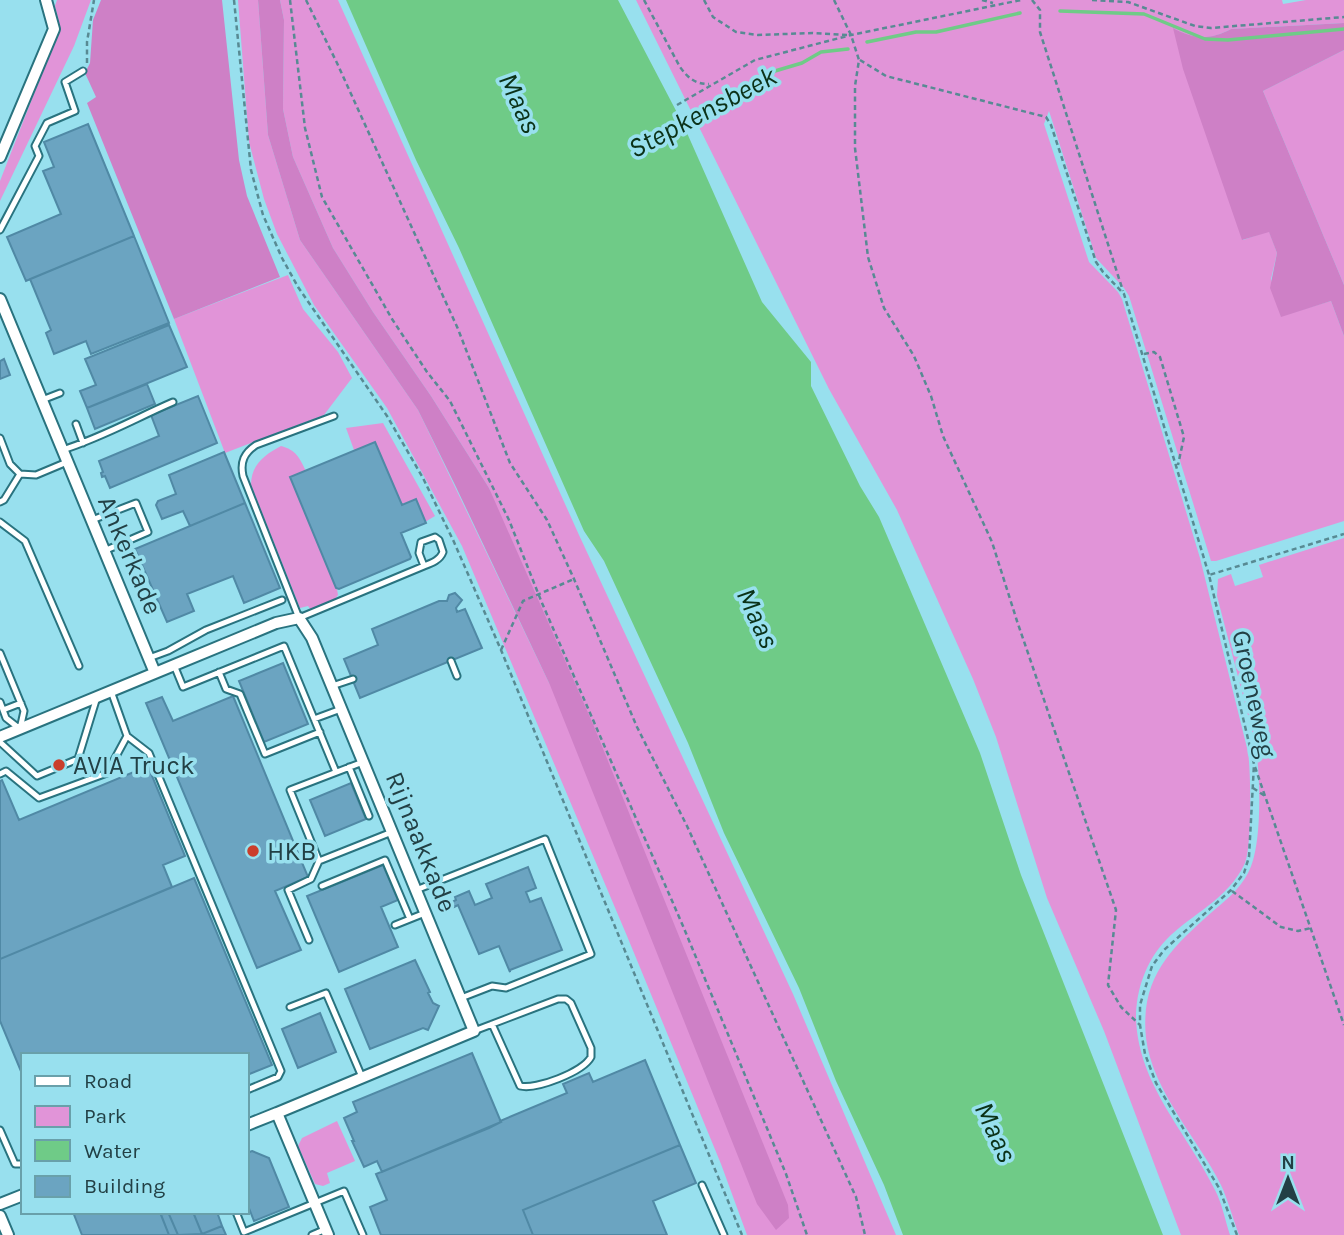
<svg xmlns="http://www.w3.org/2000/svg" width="1344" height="1235" viewBox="0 0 1344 1235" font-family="Karla,sans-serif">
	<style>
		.green { fill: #e194d8 }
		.forest { fill: #ce80c6 }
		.water { fill: #6fcb87 }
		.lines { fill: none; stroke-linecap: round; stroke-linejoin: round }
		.stream { stroke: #6fcb87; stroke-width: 3.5 }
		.building { fill: #6ba4c1; stroke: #5089a5; stroke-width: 2 }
		.lane-casing { stroke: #29737f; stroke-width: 9 }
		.street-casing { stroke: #29737f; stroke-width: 14 }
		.path { stroke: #588a93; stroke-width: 2.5; stroke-dasharray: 5 3.5; stroke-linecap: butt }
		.lane { stroke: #fff; stroke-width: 5 }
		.street { stroke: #fff; stroke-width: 10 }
		.poi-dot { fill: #ca3e2c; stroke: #98e0ee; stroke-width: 2.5 }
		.labels { text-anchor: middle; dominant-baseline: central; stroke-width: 7; stroke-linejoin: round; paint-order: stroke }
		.street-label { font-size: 26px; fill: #224045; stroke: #98e0ee }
		.poi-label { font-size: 26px; fill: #224045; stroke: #98e0ee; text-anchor: start }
		.water-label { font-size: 28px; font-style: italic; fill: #0b3218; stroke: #98e0ee }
	</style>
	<rect width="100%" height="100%" fill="#98e0ee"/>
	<path class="green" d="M 57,0 L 91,0 L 74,46 L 0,201 L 0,181 L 60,27 L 55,6 Z
		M 238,0 L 258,0 L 268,135 L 300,240 L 418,410 L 550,685 L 489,488 L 431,396 L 373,312 L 333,248 L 293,157 L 283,109 L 284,20 L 280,0 L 338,0 L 579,535 L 793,994 L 896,1235 L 747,1235 L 721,1164 L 627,936 L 462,546 L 387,408 L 314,305 L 277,234 L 264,199 L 249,142 Z
		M 636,0 L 1282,0 L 1283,4 L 1306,0 L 1344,0 L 1344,23 L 1231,29 C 1210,40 1196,40 1174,29 L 1243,240 L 1269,231 L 1277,253 L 1271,279 L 1281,316 L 1331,301 L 1344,336 L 1344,521 L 1216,561 L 1211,561 L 1129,296 L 1124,288 L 1096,258 L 1049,111 L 1044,124 L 1089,262 L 1118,292 L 1122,299 L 1200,558 L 1248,752 C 1251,772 1252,846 1245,863 C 1228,900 1192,913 1166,940 C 1146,961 1136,990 1136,1018 C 1138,1085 1187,1132 1215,1190 C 1222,1203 1225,1220 1230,1235 L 1181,1235 L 1104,1031 L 1047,898 L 996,737 L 973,679 L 897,510 L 829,389 Z
		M 1344,50 L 1344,285 L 1263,91 Z
		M 288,275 L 303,309 L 338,352 L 352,378 L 324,415 L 225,453 L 174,319 Z
		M 383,423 L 435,516 L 425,522 L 415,499 L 400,505 L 374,443 L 354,450 L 346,428 Z
		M 281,446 C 296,450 299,457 306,471 L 291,477 L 337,589 L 338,595 L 334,600 L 311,610 L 308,606 L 300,608 L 251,485 C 251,465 264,455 281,446 Z
		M 1344,538 L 1344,1235 L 1239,1235 C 1233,1219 1228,1200 1221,1185 C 1198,1139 1152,1090 1146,1038 C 1140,978 1170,949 1212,912 C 1225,901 1240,889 1248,873 C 1263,846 1260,777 1256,746 L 1217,596 L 1218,579 L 1231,574 L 1235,586 L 1263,577 L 1259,565 Z
		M 337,1121 L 355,1161 L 327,1173 L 330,1183 L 323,1186 L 315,1184 L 298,1146 L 302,1138 Z"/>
	<path class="forest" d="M 101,0 L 222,0 L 239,160 L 247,196 L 280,277 L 174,319 L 87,103 L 96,97 L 85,73 L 90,63 L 93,20 Z
		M 258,0 L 280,0 L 284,20 L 283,109 L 293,157 L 333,248 L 373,312 L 431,396 L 489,488 L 593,724 L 788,1205 L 789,1218 L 776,1230 L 757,1204 L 550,685 L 456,487 L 418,410 L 300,240 L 268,135 Z
		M 1344,23 L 1344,50 L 1263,91 L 1344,285 L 1344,336 L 1331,301 L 1281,317 L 1270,288 L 1277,253 L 1269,232 L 1242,240 L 1183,69 L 1173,28 C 1195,40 1210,40 1231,29 Z"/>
	<path class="water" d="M 346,0 L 618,0 L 683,124 L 762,302 L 811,362 L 811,386 L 860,486 L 879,517 L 980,753 L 1021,875 L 1163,1235 L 903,1235 L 884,1185 L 836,1081 L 799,988 L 724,833 L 688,743 L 604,561 L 584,531 L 459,248 L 416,160 Z"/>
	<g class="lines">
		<path class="stream" d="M 1060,11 L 1144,14 L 1205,39 L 1228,40 L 1344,29
			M 867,42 L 916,32 L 936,32 L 1020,13
			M 679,123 L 758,85 L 775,71 L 802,63 L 821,52 L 848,49"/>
	</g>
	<path class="building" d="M 88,124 L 134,236 L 26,281 L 7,237 L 61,214 L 43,171 L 54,167 L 44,142 Z
		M 134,236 L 169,323 L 91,354 L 86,341 L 54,354 L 46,333 L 51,330 L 30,279 Z
		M 169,325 L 187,367 L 87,408 L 80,391 L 96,385 L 85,359 Z
		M 4,359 L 10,375 L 0,379 L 0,361 Z
		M 147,384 L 155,404 L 95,429 L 87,408 Z
		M 198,396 L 217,443 L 110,488 L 105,476 L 102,477 L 101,473 L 103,472 L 99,461 L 159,436 L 151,415 Z
		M 375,442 L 402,505 L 416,499 L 426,523 L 401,533 L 411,557 L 410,559 L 339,589 L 336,588 L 290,477 Z
		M 224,452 L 245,503 L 190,526 L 183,511 L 162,519 L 156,505 L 158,501 L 176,494 L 169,475 Z
		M 245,503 L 280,588 L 244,603 L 233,576 L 187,594 L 194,611 L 167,622 L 135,549 Z
		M 455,593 L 462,600 L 456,608 L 457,612 L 465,609 L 482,648 L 360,698 L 344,659 L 378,645 L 372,629 L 439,601 L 447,601 L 449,595 Z
		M 283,663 L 308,724 L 264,742 L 239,681 Z
		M 233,696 L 308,877 L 275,891 L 301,950 L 257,968 L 146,703 L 162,697 L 173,721 Z
		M 148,766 L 185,856 L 163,865 L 172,887 L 0,959 L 0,781 L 2,780 L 19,820 Z
		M 351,783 L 366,819 L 325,836 L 310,800 Z
		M 383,865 L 398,900 L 381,907 L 398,947 L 339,972 L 307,896 Z
		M 528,867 L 536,888 L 526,892 L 530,902 L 541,898 L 562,950 L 510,970 L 510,972 L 499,946 L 479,954 L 458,905 L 454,907 L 452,902 L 456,900 L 455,897 L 469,891 L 475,905 L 492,898 L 486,884 Z
		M 194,878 L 272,1065 L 247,1075 L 247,1055 L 23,1055 L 23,1076 L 0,1021 L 0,959 Z
		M 415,960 L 430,992 L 428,993 L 433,1003 L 439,1006 L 428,1030 L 423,1028 L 370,1049 L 345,989 Z
		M 320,1013 L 336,1052 L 298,1068 L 282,1029 Z
		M 472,1053 L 501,1122 L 382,1172 L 377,1161 L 364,1167 L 352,1141 L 354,1141 L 344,1118 L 357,1112 L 353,1102 Z
		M 645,1060 L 680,1145 L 523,1210 L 533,1235 L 381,1235 L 370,1207 L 387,1200 L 376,1174 L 489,1128 L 501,1122 L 500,1121 L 567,1093 L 563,1084 L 589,1073 L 593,1082 Z
		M 680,1145 L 696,1183 L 653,1201 L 667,1235 L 533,1235 L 523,1210 Z
		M 252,1151 L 269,1158 L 289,1207 L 254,1221 L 247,1203 L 247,1153 Z
		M 73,1212 L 160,1212 L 169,1235 L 82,1235 Z
		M 168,1212 L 193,1212 L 202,1234 L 178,1235 Z
		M 168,1212 L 178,1235 L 169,1235 L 161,1215 Z
		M 193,1212 L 217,1212 L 222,1226 L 202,1234 Z
		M 222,1226 L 226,1235 L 199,1235 L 202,1234 Z"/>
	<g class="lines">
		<g class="lane-casing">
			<path id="lane" d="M 0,230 L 39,156 L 35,146 L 47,123 L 75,111 L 65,82 L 83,71
				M 42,400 L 60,393
				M 334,416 L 256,445 C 244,453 240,462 243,476 L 299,618 L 424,566 C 432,563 440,560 443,552 L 439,540 L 435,537 L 421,542 L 419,553 L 424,566
				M 76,424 L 83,443
				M 0,438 L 10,464 L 20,474 L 36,475 L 67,462
				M 62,450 C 101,438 136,418 173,402
				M 0,502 L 4,500 L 20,474
				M 92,520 L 136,503 L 148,532 L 104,551
				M 0,522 L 25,541 L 79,666
				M 0,653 L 24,711 L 20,729 L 6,718 L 0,702
				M 149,658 L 168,651 L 206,630 L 282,600
				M 451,661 L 457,676
				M 174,665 L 183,687 L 284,646 L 336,772
				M 219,672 L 226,689 L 240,694 L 265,754 L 320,732
				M 332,686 L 353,679
				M 111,691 L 127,736 L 149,753 L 281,1071 L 278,1077 L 247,1090
				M 3,710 L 21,703
				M 314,719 L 341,709
				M 0,742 L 37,776 L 78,759 L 97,697
				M 363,762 L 290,790 L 319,861 L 392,832
				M 349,767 L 369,816
				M 0,774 L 6,771 L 39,798 L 107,773 L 127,736
				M 322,886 L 385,860 L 410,919
				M 416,890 L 545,839 L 591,954 L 506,988 L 492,986 L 461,998
				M 395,925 L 425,913
				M 309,940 L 288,890 L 311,879 L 319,861
				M 290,1007 L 326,993 L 362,1077
				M 474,1031 L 558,999 L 566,999 L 571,1003 L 591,1048 L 591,1057 C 583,1072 536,1090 520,1086 L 492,1024
				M 0,1130 L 15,1164 L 23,1164
				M 702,1185 L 724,1235
				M 236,1212 L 244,1232 L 344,1191 L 363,1235
				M 312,1235 L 326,1229"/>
		</g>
		<g class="street-casing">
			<path id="street" d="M 0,157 L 54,29 L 46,0
				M 0,299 L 155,673 L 0,737
				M 155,673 L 276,623 L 299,618 L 312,638 L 474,1031 L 277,1113
				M 247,1125 L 277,1113 L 328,1235
				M 0,1204 L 23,1195
				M 0,1216 L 8,1235"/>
		</g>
		<path class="path" d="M 234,0 L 251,170 L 263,215 L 282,258 L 298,287 L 387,416 L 423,478 L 454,542 L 501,650 L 742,1235
			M 290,0 L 305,128 L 322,197 L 392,319 L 427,372 L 450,401 L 509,520 L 542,603 L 683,926 L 786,1174 L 807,1235
			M 306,0 L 337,63 L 458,329 L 510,463 L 547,520 L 574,579 L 637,727 L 687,826 L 856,1197 L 865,1235
			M 644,0 L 680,67 C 688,78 695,84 709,84
			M 704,0 L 713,17 L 736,32 L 758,35 L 813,33 L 847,35
			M 834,0 L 851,35 L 859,60 L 855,86 L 855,148 L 868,257 L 884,308 L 914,356 L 931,396 L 943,436 L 992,542 L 1017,621 L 1116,910 L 1108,985 L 1121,1007 L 1140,1025
			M 982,0 L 993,3
			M 1032,0 L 1040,10 L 1040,32 L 1123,291
			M 1092,0 L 1128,2 L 1195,26 L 1211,28 L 1344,17
			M 860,60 L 886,76 L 1046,117 L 1051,125 L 1096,262 L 1103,272 L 1124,294 L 1209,575
			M 87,63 L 87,42 L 94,0
			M 677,105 L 755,60 L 851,35 L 1021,0
			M 1144,354 L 1154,352 L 1160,357 L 1184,437 L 1178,465
			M 501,650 L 523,601 L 574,579
			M 1255,767 L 1344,1025
			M 1253,788 L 1265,796
			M 1232,891 L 1281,927 L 1298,931 L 1311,928
			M 1237,1235 L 1219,1188 L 1156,1083 L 1145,1054 L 1140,1025 L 1140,1005 L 1152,966 L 1164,950 L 1231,890 L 1244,873 L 1249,857 L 1254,764 L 1209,575 L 1344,534"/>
		<use href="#lane" class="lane"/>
		<use href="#street" class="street"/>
	</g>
	<g class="poi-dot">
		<circle cx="59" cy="765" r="7"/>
		<circle cx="253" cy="851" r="7"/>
	</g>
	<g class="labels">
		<g class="street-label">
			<text transform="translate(130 555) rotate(67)">Ankerkade</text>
			<text transform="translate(1254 694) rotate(78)">Groeneweg</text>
			<text transform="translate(421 842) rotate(68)">Rijnaakkade</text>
		</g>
		<g class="poi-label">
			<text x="73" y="765">AVIA Truck</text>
			<text x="267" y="851">HKB</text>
		</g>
		<g class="water-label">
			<text transform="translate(520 103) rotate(65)">Maas</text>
			<text transform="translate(702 112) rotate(-28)">Stepkensbeek</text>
			<text transform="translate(758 618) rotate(65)">Maas</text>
			<text transform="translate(996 1132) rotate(65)">Maas</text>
		</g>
	</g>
	<rect x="21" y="1053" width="228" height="161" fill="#98e0ee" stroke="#69a0aa" stroke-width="2"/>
	<rect x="35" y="1076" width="35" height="10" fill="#ffffff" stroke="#69a0aa" stroke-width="2"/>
	<text x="84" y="1088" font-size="21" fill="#224045">Road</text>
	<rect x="35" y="1106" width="35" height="21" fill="#e194d8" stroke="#69a0aa" stroke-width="2"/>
	<text x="84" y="1123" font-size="21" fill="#224045">Park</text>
	<rect x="35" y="1140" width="35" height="21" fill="#6fcb87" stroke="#69a0aa" stroke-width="2"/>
	<text x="84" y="1158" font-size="21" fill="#224045">Water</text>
	<rect x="35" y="1176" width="35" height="21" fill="#6ba4c1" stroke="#69a0aa" stroke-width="2"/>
	<text x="84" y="1193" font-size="21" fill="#224045">Building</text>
	<g transform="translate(1288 1179)" stroke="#98e0ee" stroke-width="5" paint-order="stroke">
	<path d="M0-5L12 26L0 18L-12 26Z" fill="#224045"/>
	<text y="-10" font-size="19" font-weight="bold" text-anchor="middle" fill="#224045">N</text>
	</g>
</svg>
